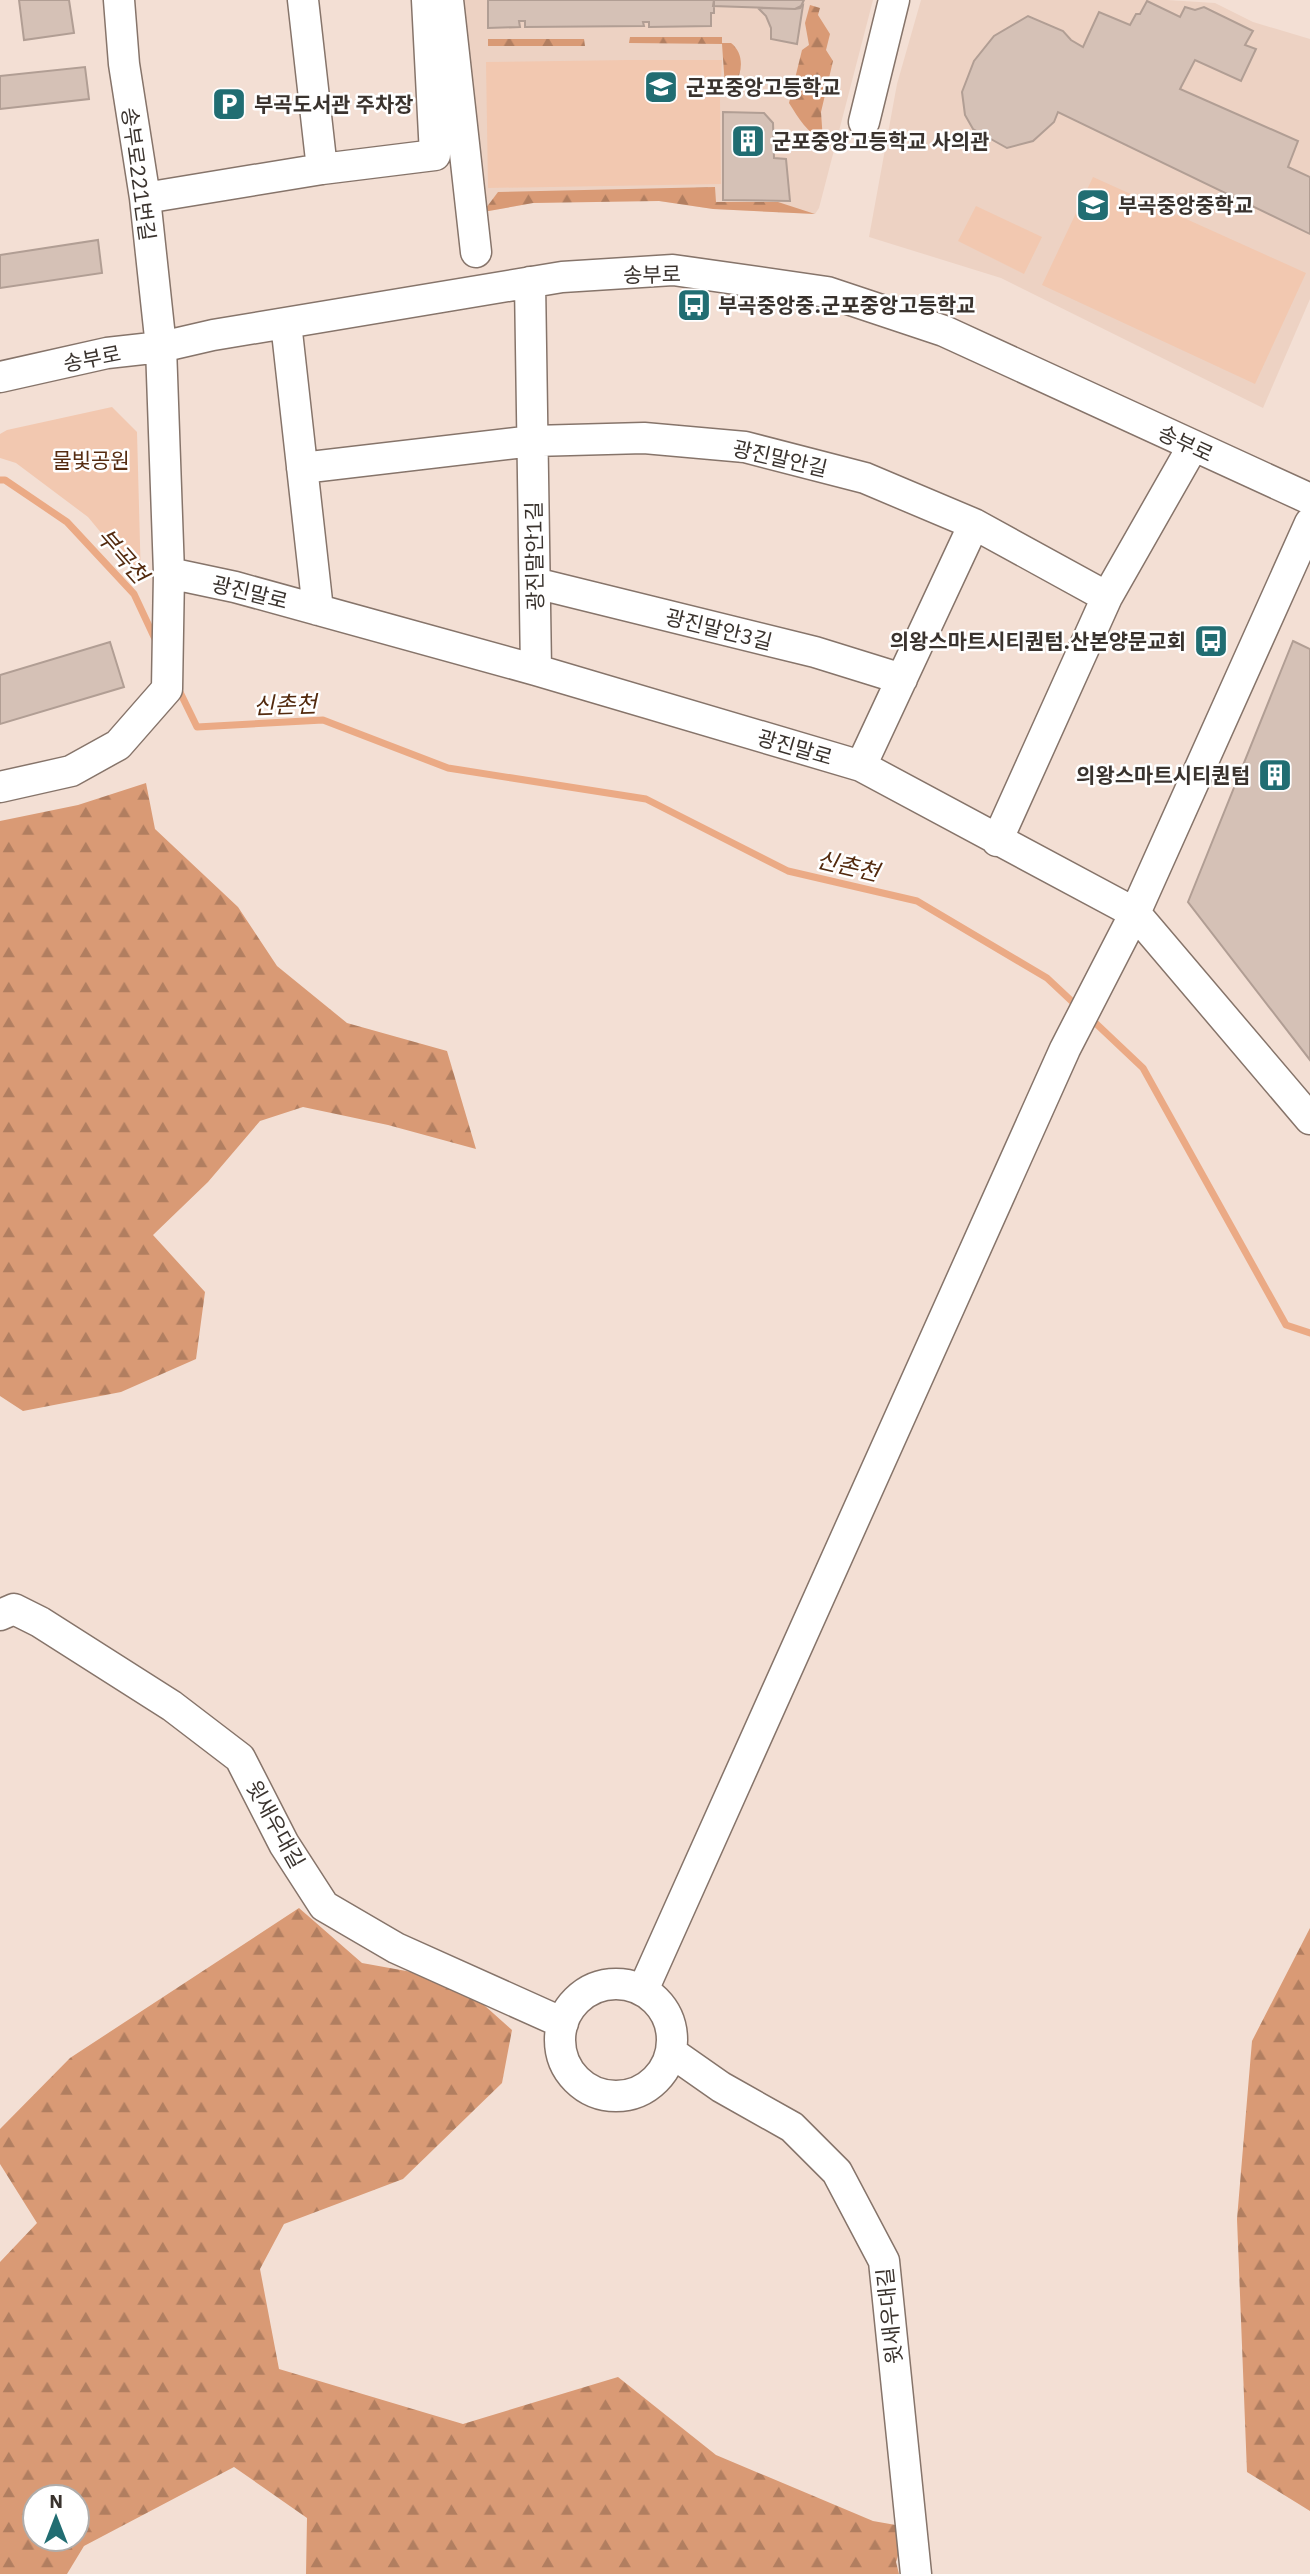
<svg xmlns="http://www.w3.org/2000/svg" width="1310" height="2574" viewBox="0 0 1310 2574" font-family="'IBM Plex Sans','Noto Sans KR',sans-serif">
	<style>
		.built { fill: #edd2c3 }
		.forest { fill: url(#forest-firs); fill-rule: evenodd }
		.park { fill: #f2c8b0 }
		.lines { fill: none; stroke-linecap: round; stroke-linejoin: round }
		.stream { stroke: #ebaa85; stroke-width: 7 }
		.building { fill: #d5c1b6; stroke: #b19e94; stroke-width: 2 }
		.minor-casing { stroke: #86746a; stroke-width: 33 }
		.minor { stroke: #fff; stroke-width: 30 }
		.labels { text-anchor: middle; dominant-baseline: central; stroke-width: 5; stroke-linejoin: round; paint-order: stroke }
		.poi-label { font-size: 21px; font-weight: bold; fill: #3a332e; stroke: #fff; text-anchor: start }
		.street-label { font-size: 21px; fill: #3a332e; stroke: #fff }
		.park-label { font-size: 21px; fill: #562c11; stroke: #fff }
		.water-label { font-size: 23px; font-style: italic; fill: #532a0e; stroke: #fff }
	</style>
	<defs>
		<pattern id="forest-firs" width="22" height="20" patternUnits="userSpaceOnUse" patternTransform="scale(1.75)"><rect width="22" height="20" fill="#d99a75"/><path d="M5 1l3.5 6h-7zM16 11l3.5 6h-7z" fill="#b17e60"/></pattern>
	</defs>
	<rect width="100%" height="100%" fill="#f3dfd4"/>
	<path class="built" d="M 460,0 L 873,0 L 819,208 L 815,214 L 713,209 L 659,201 L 592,201 L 533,203 L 483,212 Z
		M 921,0 L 1167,0 L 1215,3 L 1253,22 L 1310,39 L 1310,299 L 1263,408 L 1001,278 L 869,237 L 897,84 Z"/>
	<path class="forest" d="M 810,5 L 820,8 L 818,15 L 830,34 L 826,50 L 833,61 L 821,112 L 823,141 C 807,132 799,119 789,103 L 802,50 L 809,45 L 805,23 Z
		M 630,37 L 722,37 L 722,43 L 731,43 C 744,53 743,71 735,84 L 725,87 L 722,44 L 629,43 Z
		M 488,39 L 584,39 L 585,46 L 488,46 Z
		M 715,187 L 716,202 L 778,202 L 815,214 L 713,209 L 659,201 L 533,203 L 483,212 L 498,192 Z
		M 146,783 L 155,829 L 238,907 L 277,966 L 347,1023 L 447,1051 L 476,1149 L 388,1125 L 303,1107 L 260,1121 L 208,1182 L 153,1235 L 205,1292 L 196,1359 L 121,1392 L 23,1411 L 0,1396 L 0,821 L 78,805 Z
		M 299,1908 L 362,1963 L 456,1980 L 512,2030 L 502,2083 L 403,2179 L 284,2224 L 260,2269 L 279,2369 L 463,2424 L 618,2377 L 716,2455 L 873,2521 L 907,2527 L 896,2562 L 899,2574 L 306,2574 L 307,2518 L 234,2467 L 84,2546 L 67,2574 L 0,2574 L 0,2262 L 37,2223 L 0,2164 L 0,2129 L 70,2058 ZM 35,2497 L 77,2497 L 77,2539 L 35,2539 Z
		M 1310,1928 L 1310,2511 L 1247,2472 L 1237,2219 L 1252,2041 Z"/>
	<path class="park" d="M 629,60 L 722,60 L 720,101 L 721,184 L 488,188 L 486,62 Z
		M 1093,177 L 1306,273 L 1255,384 L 1042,285 Z
		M 976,206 L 1042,237 L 1024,274 L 958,241 Z
		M 112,407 L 137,432 L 141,581 L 88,517 L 16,463 L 0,458 L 0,434 L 7,430 Z"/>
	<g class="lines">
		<path class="stream" d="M 0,480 L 5,480 L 67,522 L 134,594 L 156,641
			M 177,686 L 197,727 L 323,720 L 448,768 L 646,799 L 788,871 L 917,901 L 1047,978 L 1079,1008
			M 1088,1016 L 1143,1068 L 1286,1325 L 1310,1333"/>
	</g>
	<path class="building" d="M 19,0 L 69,0 L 74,33 L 24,40 Z
		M 488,0 L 714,0 L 714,13 L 711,13 L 711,26 L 649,27 L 649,22 L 643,22 L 644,26 L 525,27 L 525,21 L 519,21 L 520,27 L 488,28 Z
		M 714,0 L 804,0 L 800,8 L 795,9 L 713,6 Z
		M 1147,1 L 1180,17 L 1185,7 L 1195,10 L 1204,7 L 1253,31 L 1245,45 L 1256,49 L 1241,81 L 1195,60 L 1180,89 L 1298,141 L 1288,167 L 1310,177 L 1310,234 L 1058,112 L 1054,122 L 1033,141 L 1007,148 L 973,129 L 965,115 L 962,92 L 974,61 L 994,36 L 1028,16 L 1063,31 L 1071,40 L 1083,47 L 1099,12 L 1130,25 L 1136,14 L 1140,14 Z
		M 803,5 L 797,44 L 771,39 L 771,28 L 766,16 L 758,8 L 795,9 Z
		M 85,67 L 89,99 L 0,109 L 0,76 Z
		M 723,112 L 764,113 L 773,123 L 774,158 L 786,159 L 790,201 L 723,200 Z
		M 98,240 L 102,273 L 0,288 L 0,255 Z
		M 1293,641 L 1310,649 L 1310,1060 L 1188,902 Z
		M 110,642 L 124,687 L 0,724 L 0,675 Z"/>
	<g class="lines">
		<g class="minor-casing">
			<path id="minor" d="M 303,0 L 322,169
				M 448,0 L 476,252
				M 864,122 L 894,0
				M 145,198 L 322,169 L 435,155 L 427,0
				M 530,282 L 536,670
				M 286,323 L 318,610
				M 0,377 L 107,353 L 161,347 L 213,335 L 562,277 L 673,270 L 827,292 L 944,331 L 1310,499
				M 302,468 L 533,441 L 644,438 L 745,447 L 865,478 L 974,524 L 1107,597
				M 169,573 L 235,587 L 536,670 L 861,766 L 1135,913 L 1310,1119
				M 535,583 L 815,652 L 902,679
				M 861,766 L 974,524
				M 0,787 L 71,771 L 118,745 L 167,689 L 169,573 L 161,347 L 145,198 L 124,64 L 119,0
				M 997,841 L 1107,597 L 1193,446
				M 0,1615 L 14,1609 L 40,1622 L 172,1706 L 240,1758 L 284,1844 L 324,1906 L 396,1948 L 563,2023
				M560 2040a56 56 0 1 1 112 0a56 56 0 1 1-112 0Z
				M 643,1990 L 1065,1049 L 1135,913 L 1310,523
				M 671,2052 L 721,2087 L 792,2127 L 837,2172 L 884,2261 L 916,2574"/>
		</g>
		<use href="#minor" class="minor"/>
	</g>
	<defs>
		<g id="school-square" transform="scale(1.75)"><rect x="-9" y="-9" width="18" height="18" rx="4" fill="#216d72" stroke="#fff"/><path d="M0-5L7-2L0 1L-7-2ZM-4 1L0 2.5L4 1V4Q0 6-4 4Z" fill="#fff"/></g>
		<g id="parking-square" transform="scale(1.75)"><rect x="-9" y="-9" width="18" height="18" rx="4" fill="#216d72" stroke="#fff"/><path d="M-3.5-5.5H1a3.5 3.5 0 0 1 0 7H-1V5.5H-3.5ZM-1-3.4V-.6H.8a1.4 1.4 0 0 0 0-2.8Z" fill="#fff"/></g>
		<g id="building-square" transform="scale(1.75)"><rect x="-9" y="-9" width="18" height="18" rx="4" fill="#216d72" stroke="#fff"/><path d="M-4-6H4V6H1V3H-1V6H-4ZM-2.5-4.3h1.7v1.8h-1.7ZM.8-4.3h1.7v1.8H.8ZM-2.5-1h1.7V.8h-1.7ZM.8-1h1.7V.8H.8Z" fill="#fff"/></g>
		<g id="bus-square" transform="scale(1.75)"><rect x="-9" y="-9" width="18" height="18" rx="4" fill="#216d72" stroke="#fff"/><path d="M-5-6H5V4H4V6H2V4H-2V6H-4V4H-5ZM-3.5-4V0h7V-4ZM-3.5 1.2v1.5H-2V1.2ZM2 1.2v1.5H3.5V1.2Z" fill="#fff"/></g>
	</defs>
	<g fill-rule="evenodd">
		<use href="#school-square" x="661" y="87"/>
		<use href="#parking-square" x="229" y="104"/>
		<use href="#building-square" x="748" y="141"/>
		<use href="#school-square" x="1093" y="205"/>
		<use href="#bus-square" x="694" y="305"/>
		<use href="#bus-square" x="1211" y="641"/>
		<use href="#building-square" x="1275" y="775"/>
	</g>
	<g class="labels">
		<g class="poi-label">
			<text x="686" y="87">군포중앙고등학교</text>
			<text x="254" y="104">부곡도서관 주차장</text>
			<text x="772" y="141">군포중앙고등학교 사의관</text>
			<text x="1118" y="205">부곡중앙중학교</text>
			<text x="718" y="305">부곡중앙중.군포중앙고등학교</text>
			<text x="1186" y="641" text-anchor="end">의왕스마트시티퀀텀.산본양문교회</text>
			<text x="1250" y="775" text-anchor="end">의왕스마트시티퀀텀</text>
		</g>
		<g class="street-label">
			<text transform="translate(139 174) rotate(82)">송부로221번길</text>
			<text transform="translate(652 274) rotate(-1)">송부로</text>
			<text transform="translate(92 358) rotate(-11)">송부로</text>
			<text transform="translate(1186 443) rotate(25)">송부로</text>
			<text transform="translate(780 458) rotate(13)">광진말안길</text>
			<text transform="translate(534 556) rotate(-91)">광진말안1길</text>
			<text transform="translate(250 592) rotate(14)">광진말로</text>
			<text transform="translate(719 629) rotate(14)">광진말안3길</text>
			<text transform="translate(795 747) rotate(16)">광진말로</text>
			<text transform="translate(276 1824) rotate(61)">윗새우대길</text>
			<text transform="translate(889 2316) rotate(-96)">윗새우대길</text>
		</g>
		<g class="park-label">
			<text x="91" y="460">물빛공원</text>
		</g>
		<g class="water-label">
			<text transform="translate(123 555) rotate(49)">부곡천</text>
			<text transform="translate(285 704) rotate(-2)">신촌천</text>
			<text transform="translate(848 865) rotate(13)">신촌천</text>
		</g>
	</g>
	<g transform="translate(56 2518)"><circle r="33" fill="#ffffff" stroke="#b0adab" stroke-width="2"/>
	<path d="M0-5L12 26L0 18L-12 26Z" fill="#216d72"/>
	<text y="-10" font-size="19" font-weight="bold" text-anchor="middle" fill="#3a332e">N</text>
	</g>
</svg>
